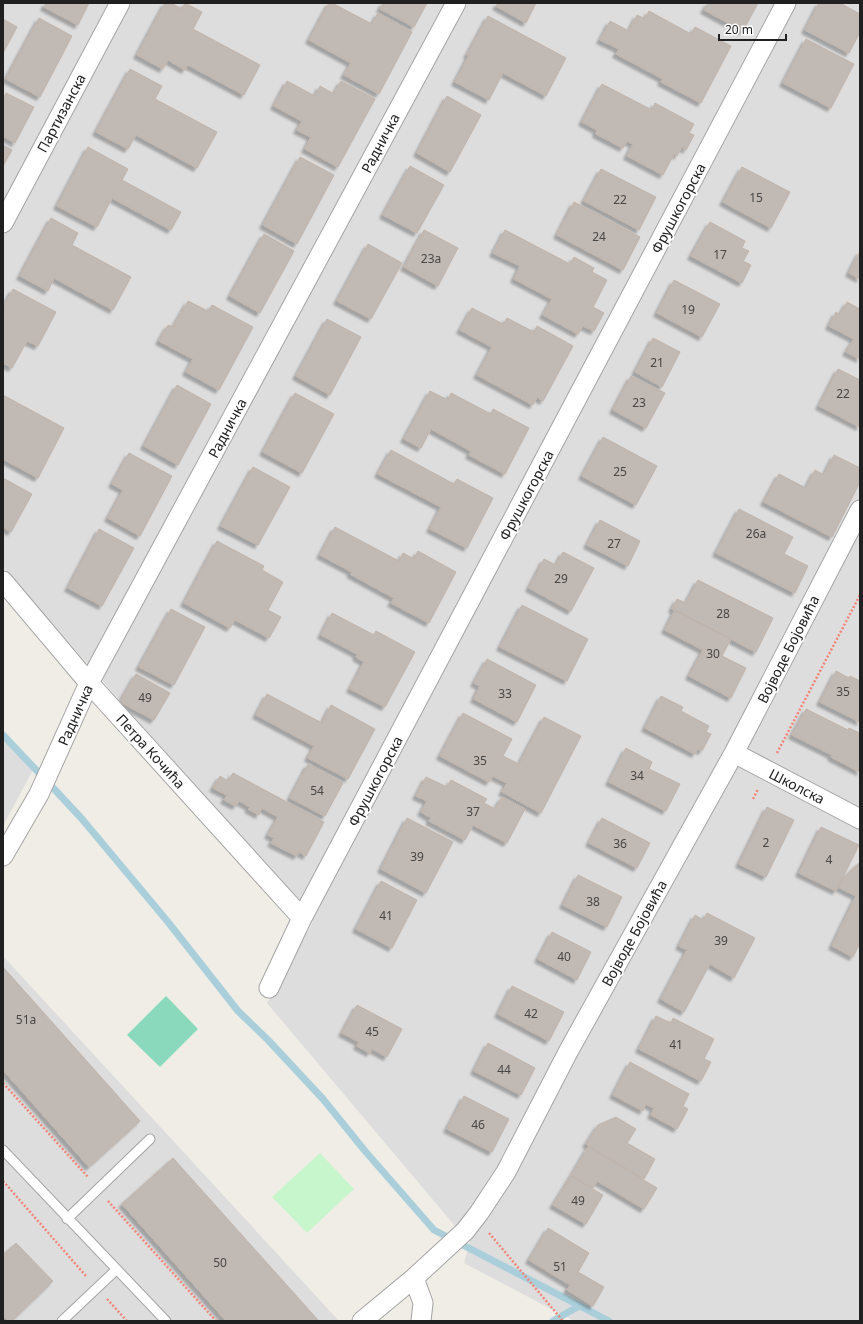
<svg xmlns="http://www.w3.org/2000/svg" width="863" height="1324" viewBox="0 0 863 1324" font-family="'Noto Sans',sans-serif">
	<style>
		.residential { fill: #dedddd }
		.park { fill: #c8f6cc }
		.pitch { fill: #8ad9bc }
		.lines { fill: none; stroke-linecap: round; stroke-linejoin: round }
		.stream { stroke: #aacfda; stroke-width: 7 }
		.building { fill: #c0b9b4; stroke: #c1b4aa; filter: url(#shadow) }
		.service-casing { stroke: #a4a4a4; stroke-width: 11 }
		.minor-casing { stroke: #a4a4a4; stroke-width: 21 }
		.path { stroke: #f18577; stroke-width: 2.5; stroke-dasharray: 2 2; stroke-linecap: butt }
		.service { stroke: #fff; stroke-width: 9 }
		.minor { stroke: #fff; stroke-width: 19 }
		.labels { text-anchor: middle; dominant-baseline: central; stroke-width: 3.5; stroke-linejoin: round; paint-order: stroke }
		.number-label { font-size: 12px; fill: #484645 }
		.street-label { font-size: 14px; fill: #202020; stroke: #fff }
	</style>
	<defs>
		<filter id="shadow"><feDropShadow dx="-3.5" dy="3.5" stdDeviation="1" flood-color="#0004"/></filter>
	</defs>
	<rect width="100%" height="100%" fill="#f0ede7"/>
	<path class="residential" d="M 3,3 L 860,3 L 860,1321 L 574,1321 L 464,1263 L 470,1241 L 455,1226 L 267,1003 L 313,922 L 3,567 Z
		M 3,737 L 33,770 L 3,826 Z
		M 3,956 L 339,1321 L 3,1321 Z"/>
	<path class="park" d="M 320,1153 L 354,1189 L 307,1233 L 272,1197 Z"/>
	<path class="pitch" d="M 166,996 L 198,1029 L 160,1067 L 127,1035 Z"/>
	<g class="lines">
		<path class="stream" d="M 3,735 L 56,791 L 82,819 L 168,922 L 238,1011 L 268,1040 L 323,1099 L 365,1151 L 434,1230 L 609,1321
			M 553,1321 L 579,1306"/>
	</g>
	<path class="building" d="M 46,3 L 89,3 L 78,25 L 44,7 Z
		M 165,3 L 171,3 L 182,9 L 185,3 L 202,12 L 193,29 L 260,65 L 244,95 L 188,65 L 185,70 L 168,60 L 163,69 L 137,55 Z
		M 329,3 L 332,3 L 372,24 L 378,13 L 412,32 L 379,94 L 344,75 L 351,63 L 309,40 Z
		M 383,3 L 427,3 L 414,27 L 380,9 Z
		M 498,3 L 536,3 L 526,23 L 496,6 Z
		M 708,3 L 758,3 L 743,31 L 704,10 Z
		M 819,3 L 840,3 L 860,14 L 860,32 L 849,53 L 805,30 Z
		M 649,11 L 691,34 L 695,27 L 731,46 L 701,103 L 661,82 L 663,79 L 616,54 L 619,49 L 600,40 L 610,21 L 629,31 L 637,15 L 645,19 Z
		M 488,16 L 566,58 L 546,96 L 503,73 L 489,100 L 455,82 L 469,55 L 467,55 Z
		M 39,18 L 72,36 L 40,97 L 6,79 Z
		M 3,19 L 17,27 L 3,53 Z
		M 806,39 L 854,64 L 831,108 L 783,83 Z
		M 130,69 L 162,86 L 155,99 L 217,132 L 197,168 L 136,135 L 128,149 L 96,132 Z
		M 287,81 L 315,96 L 320,86 L 334,94 L 341,81 L 375,99 L 338,167 L 305,149 L 311,137 L 297,130 L 302,121 L 274,106 Z
		M 602,84 L 652,110 L 655,103 L 694,124 L 689,133 L 694,135 L 686,150 L 682,147 L 677,156 L 674,154 L 663,175 L 627,156 L 633,144 L 627,141 L 623,148 L 596,134 L 597,130 L 582,122 Z
		M 6,93 L 34,107 L 15,143 L 3,136 L 3,99 Z
		M 447,96 L 481,115 L 450,172 L 417,153 Z
		M 3,145 L 12,150 L 3,166 Z
		M 88,147 L 128,169 L 122,180 L 181,212 L 171,230 L 112,198 L 97,227 L 57,206 Z
		M 300,157 L 334,175 L 297,244 L 263,225 Z
		M 410,166 L 444,185 L 417,233 L 383,215 Z
		M 742,167 L 790,192 L 771,228 L 723,202 Z
		M 601,169 L 656,197 L 639,230 L 584,201 Z
		M 574,202 L 640,237 L 623,270 L 557,235 Z
		M 51,218 L 78,233 L 72,245 L 131,277 L 113,310 L 54,278 L 48,291 L 20,276 Z
		M 710,222 L 745,241 L 742,248 L 749,251 L 743,261 L 751,265 L 742,283 L 691,256 Z
		M 424,230 L 458,248 L 438,286 L 404,267 Z
		M 505,230 L 570,264 L 574,257 L 594,268 L 592,272 L 607,280 L 593,307 L 604,313 L 594,331 L 583,326 L 578,334 L 543,315 L 552,299 L 514,279 L 520,266 L 493,253 Z
		M 264,234 L 294,251 L 260,313 L 230,296 Z
		M 368,244 L 402,263 L 371,319 L 337,301 Z
		M 860,251 L 860,279 L 849,273 Z
		M 674,280 L 720,304 L 702,337 L 657,313 Z
		M 13,289 L 56,312 L 38,346 L 27,341 L 12,368 L 3,363 L 3,308 Z
		M 188,301 L 208,311 L 212,305 L 253,327 L 219,390 L 186,372 L 193,359 L 159,341 L 168,325 L 173,327 Z
		M 847,302 L 860,309 L 860,359 L 846,352 L 854,339 L 829,326 L 836,312 L 840,315 Z
		M 472,308 L 503,324 L 507,318 L 534,332 L 537,326 L 573,346 L 543,401 L 537,397 L 533,405 L 477,375 L 492,347 L 460,330 Z
		M 327,319 L 361,337 L 330,395 L 296,376 Z
		M 653,338 L 680,352 L 662,387 L 635,372 Z
		M 838,369 L 860,380 L 860,427 L 819,406 Z
		M 631,376 L 665,393 L 646,428 L 613,410 Z
		M 177,385 L 211,404 L 178,465 L 144,446 Z
		M 430,391 L 448,400 L 451,393 L 491,414 L 493,409 L 529,428 L 505,474 L 469,455 L 471,451 L 431,429 L 421,448 L 404,439 Z
		M 295,393 L 334,414 L 302,473 L 263,452 Z
		M 3,395 L 64,428 L 38,478 L 3,459 Z
		M 603,437 L 657,466 L 636,505 L 582,476 Z
		M 391,450 L 454,484 L 457,479 L 493,498 L 467,548 L 430,529 L 441,507 L 378,474 Z
		M 129,453 L 172,476 L 140,536 L 108,518 L 123,490 L 112,484 Z
		M 834,455 L 860,468 L 860,482 L 832,537 L 764,502 L 779,474 L 806,488 L 815,470 L 824,475 Z
		M 253,467 L 290,487 L 258,545 L 221,526 Z
		M 3,478 L 32,494 L 11,532 L 3,527 Z
		M 739,509 L 793,537 L 784,554 L 808,566 L 795,593 L 716,553 Z
		M 600,520 L 640,541 L 628,566 L 587,545 Z
		M 335,527 L 399,561 L 403,553 L 414,559 L 418,551 L 456,572 L 429,623 L 391,603 L 394,598 L 350,574 L 352,572 L 320,555 Z
		M 99,529 L 134,548 L 102,606 L 68,588 Z
		M 217,541 L 264,566 L 262,570 L 283,582 L 268,610 L 281,617 L 269,638 L 235,620 L 230,628 L 184,603 Z
		M 563,552 L 594,568 L 571,611 L 529,588 L 544,559 L 556,565 Z
		M 698,580 L 773,618 L 756,652 L 672,609 L 677,599 L 686,603 Z
		M 522,605 L 588,639 L 567,681 L 500,647 Z
		M 171,609 L 205,627 L 174,685 L 139,667 Z
		M 675,610 L 731,639 L 722,656 L 746,668 L 731,698 L 689,676 L 703,650 L 665,630 Z
		M 332,613 L 374,635 L 376,631 L 415,652 L 385,707 L 350,689 L 364,662 L 356,657 L 357,654 L 321,635 Z
		M 487,659 L 536,685 L 517,722 L 474,699 L 480,686 L 474,683 Z
		M 836,671 L 849,678 L 850,676 L 860,681 L 860,722 L 820,702 Z
		M 136,674 L 170,693 L 154,720 L 120,702 Z
		M 267,694 L 322,723 L 331,705 L 375,729 L 348,779 L 308,758 L 314,746 L 256,715 Z
		M 661,696 L 683,707 L 681,711 L 709,726 L 706,732 L 711,734 L 702,751 L 698,749 L 695,754 L 645,728 Z
		M 806,709 L 848,730 L 849,728 L 860,733 L 860,772 L 831,757 L 832,755 L 792,735 Z
		M 463,713 L 512,739 L 503,756 L 519,764 L 544,717 L 581,736 L 541,813 L 502,792 L 507,783 L 493,776 L 489,782 L 440,756 Z
		M 626,748 L 652,762 L 649,769 L 680,784 L 666,811 L 609,782 Z
		M 308,764 L 343,783 L 325,816 L 290,798 Z
		M 233,773 L 324,822 L 306,856 L 299,852 L 297,856 L 271,843 L 274,838 L 268,835 L 278,817 L 262,808 L 259,815 L 248,809 L 250,807 L 239,801 L 236,806 L 224,800 L 227,795 L 213,788 L 220,776 L 228,781 Z
		M 426,777 L 447,787 L 451,780 L 487,799 L 484,803 L 495,809 L 502,797 L 525,809 L 507,843 L 473,825 L 465,840 L 429,821 L 431,818 L 421,812 L 427,801 L 416,796 Z
		M 767,807 L 794,820 L 766,877 L 739,864 Z
		M 407,818 L 453,842 L 426,893 L 381,869 Z
		M 602,818 L 650,843 L 637,868 L 589,843 Z
		M 821,827 L 859,845 L 836,891 L 799,873 Z
		M 860,862 L 860,943 L 853,957 L 832,946 L 856,896 L 838,887 L 843,878 Z
		M 578,875 L 622,897 L 607,927 L 563,905 Z
		M 381,881 L 417,900 L 392,948 L 356,929 Z
		M 707,913 L 755,938 L 734,978 L 710,964 L 684,1012 L 661,999 L 687,950 L 679,946 L 695,915 L 703,920 Z
		M 552,932 L 591,952 L 577,980 L 538,959 Z
		M 3,967 L 140,1121 L 89,1167 L 3,1070 Z
		M 512,986 L 564,1012 L 549,1041 L 498,1014 Z
		M 357,1005 L 402,1029 L 387,1057 L 372,1049 L 370,1053 L 357,1046 L 359,1042 L 342,1033 Z
		M 656,1016 L 671,1023 L 673,1018 L 714,1039 L 704,1059 L 711,1062 L 701,1081 L 639,1049 Z
		M 488,1043 L 535,1068 L 521,1095 L 474,1071 Z
		M 630,1062 L 689,1094 L 683,1106 L 688,1109 L 677,1129 L 651,1115 L 654,1108 L 646,1104 L 643,1111 L 613,1095 Z
		M 464,1096 L 509,1119 L 492,1152 L 447,1129 Z
		M 616,1117 L 636,1129 L 627,1143 L 655,1159 L 644,1179 L 586,1144 L 598,1125 Z
		M 588,1147 L 657,1188 L 644,1209 L 597,1181 L 593,1188 L 571,1176 Z
		M 173,1158 L 318,1320 L 316,1321 L 226,1321 L 122,1204 Z
		M 571,1176 L 603,1195 L 586,1224 L 553,1205 Z
		M 548,1228 L 589,1253 L 578,1272 L 604,1287 L 593,1306 L 567,1290 L 570,1285 L 529,1260 Z
		M 16,1243 L 53,1281 L 12,1321 L 8,1321 L 3,1315 L 3,1255 Z"/>
	<g class="lines">
		<g class="service-casing">
			<path id="service" d="M 3,1150 L 166,1321
				M 67,1219 L 150,1139
				M 62,1321 L 116,1270"/>
		</g>
		<g class="minor-casing">
			<path id="minor" d="M 3,223 L 120,3
				M 3,581 L 89,683 L 302,918
				M 734,753 L 860,819
				M 3,856 L 39,794 L 89,683 L 456,3
				M 269,988 L 302,918 L 786,3
				M 414,1278 L 423,1303 L 421,1321
				M 362,1321 L 414,1278 L 465,1231 L 479,1213 L 506,1172 L 568,1052 L 734,753 L 860,510"/>
		</g>
		<path class="path" d="M 777,753 L 860,595
			M 753,799 L 758,789
			M 3,1083 L 88,1177
			M 3,1181 L 86,1276
			M 108,1201 L 216,1321
			M 489,1233 L 563,1321
			M 107,1299 L 127,1321"/>
		<use href="#service" class="service"/>
		<use href="#minor" class="minor"/>
	</g>
	<g class="labels">
		<g class="number-label">
			<text x="756" y="197">15</text>
			<text x="620" y="199">22</text>
			<text x="599" y="236">24</text>
			<text x="720" y="254">17</text>
			<text x="431" y="258">23a</text>
			<text x="688" y="309">19</text>
			<text x="657" y="362">21</text>
			<text x="843" y="393">22</text>
			<text x="639" y="402">23</text>
			<text x="620" y="471">25</text>
			<text x="756" y="533">26a</text>
			<text x="614" y="543">27</text>
			<text x="561" y="578">29</text>
			<text x="723" y="613">28</text>
			<text x="713" y="653">30</text>
			<text x="843" y="691">35</text>
			<text x="505" y="693">33</text>
			<text x="145" y="697">49</text>
			<text x="480" y="760">35</text>
			<text x="637" y="775">34</text>
			<text x="317" y="790">54</text>
			<text x="473" y="811">37</text>
			<text x="766" y="842">2</text>
			<text x="620" y="843">36</text>
			<text x="417" y="856">39</text>
			<text x="829" y="859">4</text>
			<text x="593" y="901">38</text>
			<text x="386" y="915">41</text>
			<text x="721" y="940">39</text>
			<text x="564" y="956">40</text>
			<text x="531" y="1013">42</text>
			<text x="26" y="1019">51a</text>
			<text x="372" y="1031">45</text>
			<text x="676" y="1044">41</text>
			<text x="504" y="1069">44</text>
			<text x="478" y="1124">46</text>
			<text x="578" y="1200">49</text>
			<text x="220" y="1262">50</text>
			<text x="560" y="1266">51</text>
		</g>
		<g class="street-label">
			<text transform="translate(61 113) rotate(-62)">Партизанска</text>
			<text transform="translate(380 143) rotate(-62)">Радничка</text>
			<text transform="translate(678 208) rotate(-62)">Фрушкогорска</text>
			<text transform="translate(227 428) rotate(-62)">Радничка</text>
			<text transform="translate(526 495) rotate(-62)">Фрушкогорска</text>
			<text transform="translate(788 649) rotate(-63)">Војводе Бојовића</text>
			<text transform="translate(75 715) rotate(-66)">Радничка</text>
			<text transform="translate(151 751) rotate(48)">Петра Кочића</text>
			<text transform="translate(375 781) rotate(-62)">Фрушкогорска</text>
			<text transform="translate(797 786) rotate(27)">Школска</text>
			<text transform="translate(634 933) rotate(-61)">Војводе Бојовића</text>
		</g>
	</g>
	<rect width="863" height="1324" fill="none" stroke="#202020" stroke-width="8"/>
	<path d="M719 34v6h67v-6" fill="none" stroke="#202020" stroke-width="2"/>
	<text x="725" y="34" font-size="12" fill="#202020" stroke="#ffffff" stroke-width="3" paint-order="stroke">20 m</text>
</svg>
